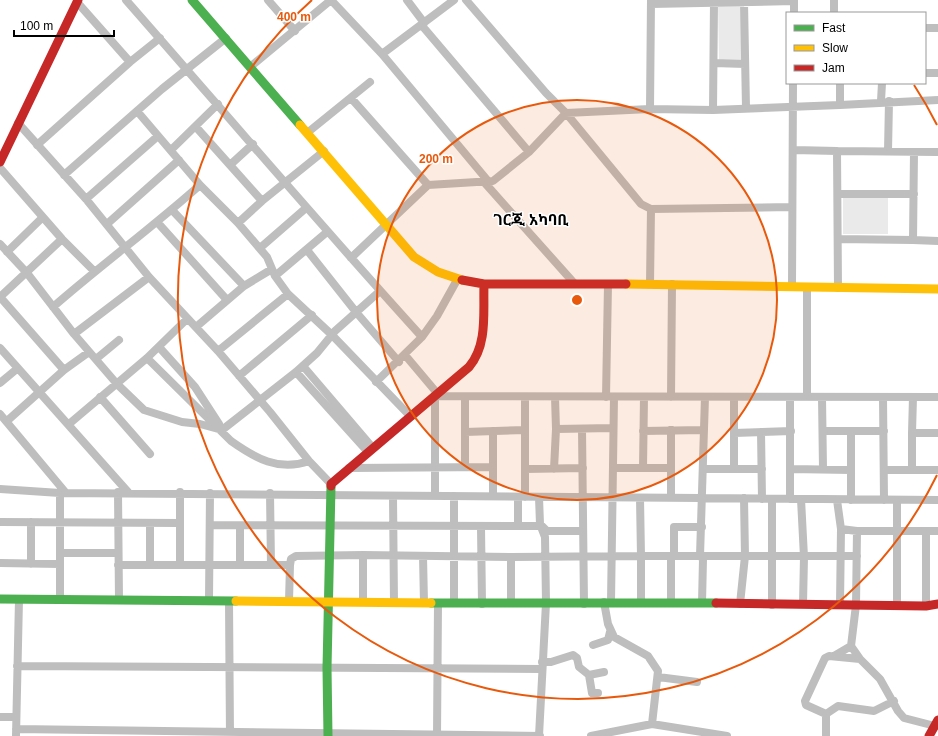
<svg xmlns="http://www.w3.org/2000/svg" width="938" height="736" viewBox="0 0 938 736" font-family="Helvetica,'Noto Sans Ethiopic',sans-serif">
	<style>
		.green { fill: #eaeaea }
		.lines { fill: none; stroke-linecap: round; stroke-linejoin: round }
		.street { stroke: #bebebe; stroke-width: 8 }
		.fast { stroke: #4caf50; stroke-width: 9 }
		.slow { stroke: #ffc107; stroke-width: 9 }
		.jam { stroke: #c62828; stroke-width: 9 }
		.ring { fill: none; stroke: #e8590c; stroke-width: 2 }
		.labels { text-anchor: middle; dominant-baseline: central; stroke-width: 3; stroke-linejoin: round; paint-order: stroke }
		.district-label { font-size: 15px; font-weight: bold; fill: #000; stroke: #fff }
		.centre { fill: #e8590c; stroke: #fff; stroke-width: 2 }
		.ring-label { font-size: 12px; text-anchor: middle; font-weight: bold; fill: #e8590c; stroke: #fff; stroke-width: 3; stroke-linejoin: round; paint-order: stroke }
	</style>
	<rect width="100%" height="100%" fill="#fff"/>
	<path class="green" d="M 718,4 L 744,4 L 745,61 L 719,62 Z
		M 843,196 L 888,196 L 888,234 L 843,234 Z"/>
	<g class="lines">
		<path class="street" d="M 126,0 C 225,113 322,227 422,337
			M 268,0 L 295,31
			M 331,0 L 382,54 L 488,181
			M 407,0 L 422,20 L 424,28 L 529,152
			M 466,0 L 546,93 L 566,113 L 641,204 L 651,209 L 650,284
			M 651,0 L 650,109 L 713,110 L 840,105 L 840,83
			M 77,2 L 130,62
			M 744,2 L 746,108
			M 651,4 L 794,1
			M 794,13 L 794,0
			M 834,13 L 834,0
			M 925,28 L 938,28
			M 382,54 L 454,0
			M 714,63 L 745,64
			M 250,67 L 331,0
			M 925,73 L 938,73
			M 351,98 L 428,185
			M 881,101 L 882,83
			M 840,105 L 938,100
			M 713,110 L 714,2
			M 137,111 L 200,185 L 238,223 L 267,257 L 275,276 L 288,294 L 332,335 L 410,416
			M 18,123 L 86,199 L 149,277 L 218,351 L 270,412 L 309,461 L 331,484
			M 196,127 L 262,201
			M 307,133 L 370,82
			M 37,145 L 130,62 L 160,38
			M 171,150 L 218,104
			M 794,150 L 837,151 L 838,288
			M 837,151 L 938,152
			M 888,151 L 889,101
			M 914,152 L 913,240 L 938,241
			M 230,165 L 253,144
			M 0,168 L 62,239 L 94,271
			M 64,175 L 162,89 L 226,38
			M 484,182 L 574,283
			M 838,194 L 914,194
			M 86,199 L 158,136
			M 651,209 L 792,207
			M 172,210 L 244,286
			M 158,223 L 227,300
			M 238,223 L 262,201 L 324,151
			M 107,224 L 179,160
			M 838,239 L 913,240
			M 0,244 L 27,273 L 74,334 L 117,384 L 144,410 L 182,422 L 200,424 L 222,430
			M 260,248 L 306,208
			M 307,250 L 356,312 L 399,362
			M 7,252 L 43,217
			M 351,258 L 428,185 L 493,181 L 529,152 L 566,113 L 650,109
			M 275,276 L 327,232
			M 792,286 L 793,83
			M 0,297 L 64,370
			M 0,297 L 62,239
			M 53,307 C 101,265 153,227 200,185
			M 196,327 L 244,286 L 272,269
			M 74,334 L 149,277
			M 159,347 L 195,387 L 219,424
			M 0,348 L 128,492
			M 218,351 L 288,294
			M 405,355 L 437,393
			M 147,358 L 231,441 C 255,458 279,472 309,461
			M 96,359 L 119,340
			M 303,366 L 373,448
			M 296,372 L 368,452
			M 239,376 L 312,315
			M 376,382 L 422,337 L 437,316 L 457,280
			M 0,383 L 18,368
			M 100,397 L 150,454
			M 465,397 L 465,467
			M 525,397 L 525,497
			M 606,397 L 608,284
			M 671,397 L 672,284
			M 790,397 L 790,499
			M 807,397 L 807,287
			M 822,397 L 823,469
			M 883,397 L 884,500
			M 913,397 L 912,433 L 938,433
			M 0,414 L 66,493
			M 7,421 L 64,370 L 89,352
			M 69,424 L 147,358 L 187,319
			M 556,429 L 613,428
			M 582,429 L 584,604
			M 222,430 L 296,372 L 317,353 L 335,331 L 380,291
			M 671,430 L 671,498
			M 493,431 L 493,496
			M 643,431 L 704,430
			M 823,431 L 851,431
			M 465,432 L 525,430
			M 761,432 L 762,499
			M 734,433 L 791,431
			M 912,433 L 912,470
			M 349,468 L 493,467
			M 613,468 L 671,468
			M 643,468 L 644,397
			M 525,469 L 583,468
			M 554,469 L 556,429 L 555,397
			M 703,469 L 762,469
			M 734,469 L 734,397
			M 791,469 L 851,470
			M 884,470 L 938,470
			M 0,489 L 60,493 L 938,500
			M 118,492 L 119,600
			M 60,493 L 60,600
			M 270,493 L 271,565
			M 393,496 L 394,603
			M 435,496 L 435,396 L 938,397
			M 518,497 L 518,526
			M 640,498 L 641,556 L 671,556
			M 744,498 L 745,556 L 857,556
			M 801,499 L 804,557 L 803,604
			M 837,500 L 841,529 L 840,604
			M 851,500 L 851,431 L 884,431
			M 0,522 L 180,523
			M 150,523 L 150,565
			M 210,525 L 542,526 L 547,531 L 583,531
			M 481,527 L 482,604
			M 841,529 L 857,531 L 938,531
			M 857,531 L 856,605 L 851,646 L 860,659
			M 60,553 L 118,553
			M 423,556 L 424,603
			M 674,556 L 674,527 L 702,527
			M 511,557 L 511,603
			M 0,563 L 60,564
			M 31,564 L 31,522
			M 118,565 L 290,565
			M 180,565 L 180,492
			M 240,565 L 240,526
			M 209,600 L 210,493
			M 229,601 L 230,736
			M 289,601 L 290,565 L 291,559 L 296,556 L 363,555 L 511,557 L 641,556 L 641,602
			M 363,602 L 363,555
			M 604,602 L 608,624 L 614,637 L 648,656 L 658,671 L 652,724
			M 611,602 L 614,397
			M 671,602 L 671,556 L 745,556 L 740,604
			M 454,603 L 454,496
			M 702,603 L 703,559 L 700,556 L 705,397
			M 772,605 L 772,499
			M 897,605 L 897,500
			M 926,606 L 926,531
			M 593,645 L 608,640 L 610,632
			M 834,656 L 851,646
			M 542,662 L 551,662 L 573,655 L 577,658 L 579,667 L 589,675 L 604,672
			M 17,666 L 542,669
			M 589,675 L 592,693 L 598,693
			M 658,677 L 697,682
			M 826,714 L 838,706 L 874,711 L 894,701
			M 0,717 L 16,717
			M 16,729 L 540,736
			M 16,736 L 19,599
			M 437,736 L 438,603
			M 539,736 L 546,603 L 545,537 L 540,524 L 539,497
			M 591,736 L 652,724 L 727,736
			M 826,736 L 826,714 L 806,705 L 805,701 L 825,658 L 829,656 L 860,659 L 880,679 L 898,711 L 904,718 L 935,726"/>
		<path class="fast" d="M 192,0 L 300,125
			M 0,599 L 236,601
			M 431,603 L 716,603
			M 328,736 L 327,668 L 331,486"/>
		<path class="slow" d="M 300,125 L 414,257 L 438,272 L 462,280
			M 626,284 L 938,289
			M 236,601 L 431,603"/>
		<path class="jam" d="M 0,162 L 78,0
			M 462,280 L 484,284 L 626,284
			M 331,486 L 331,484 L 469,367 C 488,345 483,312 484,284
			M 716,603 L 926,606 L 938,604
			M 929,736 L 938,720"/>
	</g>
	<circle cx="577" cy="300" r="200" fill="#e8590c" fill-opacity=".12"/>
	<g class="ring">
		<circle cx="577" cy="300" r="200"/>
		<path d="M937 475A400 400 0 1 1 312 0M914 85A400 400 0 0 1 937 125"/>
	</g>
	<g class="labels">
		<g class="district-label">
			<text x="531" y="219">ገርጂ አካባቢ</text>
		</g>
	</g>
	<circle cx="577" cy="300" r="6" class="centre"/>
	<g class="ring-label">
		<text x="294" y="21">400 m</text>
		<text x="436" y="163">200 m</text>
	</g>
	<rect x="786" y="12" width="140" height="72" fill="#ffffff" stroke="#999999"/>
	<rect x="794" y="25" width="20" height="6" fill="#4caf50" stroke="#999999"/>
	<text x="822" y="32" font-size="12" fill="#000000">Fast</text>
	<rect x="794" y="45" width="20" height="6" fill="#ffc107" stroke="#999999"/>
	<text x="822" y="52" font-size="12" fill="#000000">Slow</text>
	<rect x="794" y="65" width="20" height="6" fill="#c62828" stroke="#999999"/>
	<text x="822" y="72" font-size="12" fill="#000000">Jam</text>
	<path d="M14 30v6h100v-6" fill="none" stroke="#000000" stroke-width="2"/>
	<text x="20" y="30" font-size="12" fill="#000000" stroke="#ffffff" stroke-width="3" paint-order="stroke">100 m</text>
</svg>
